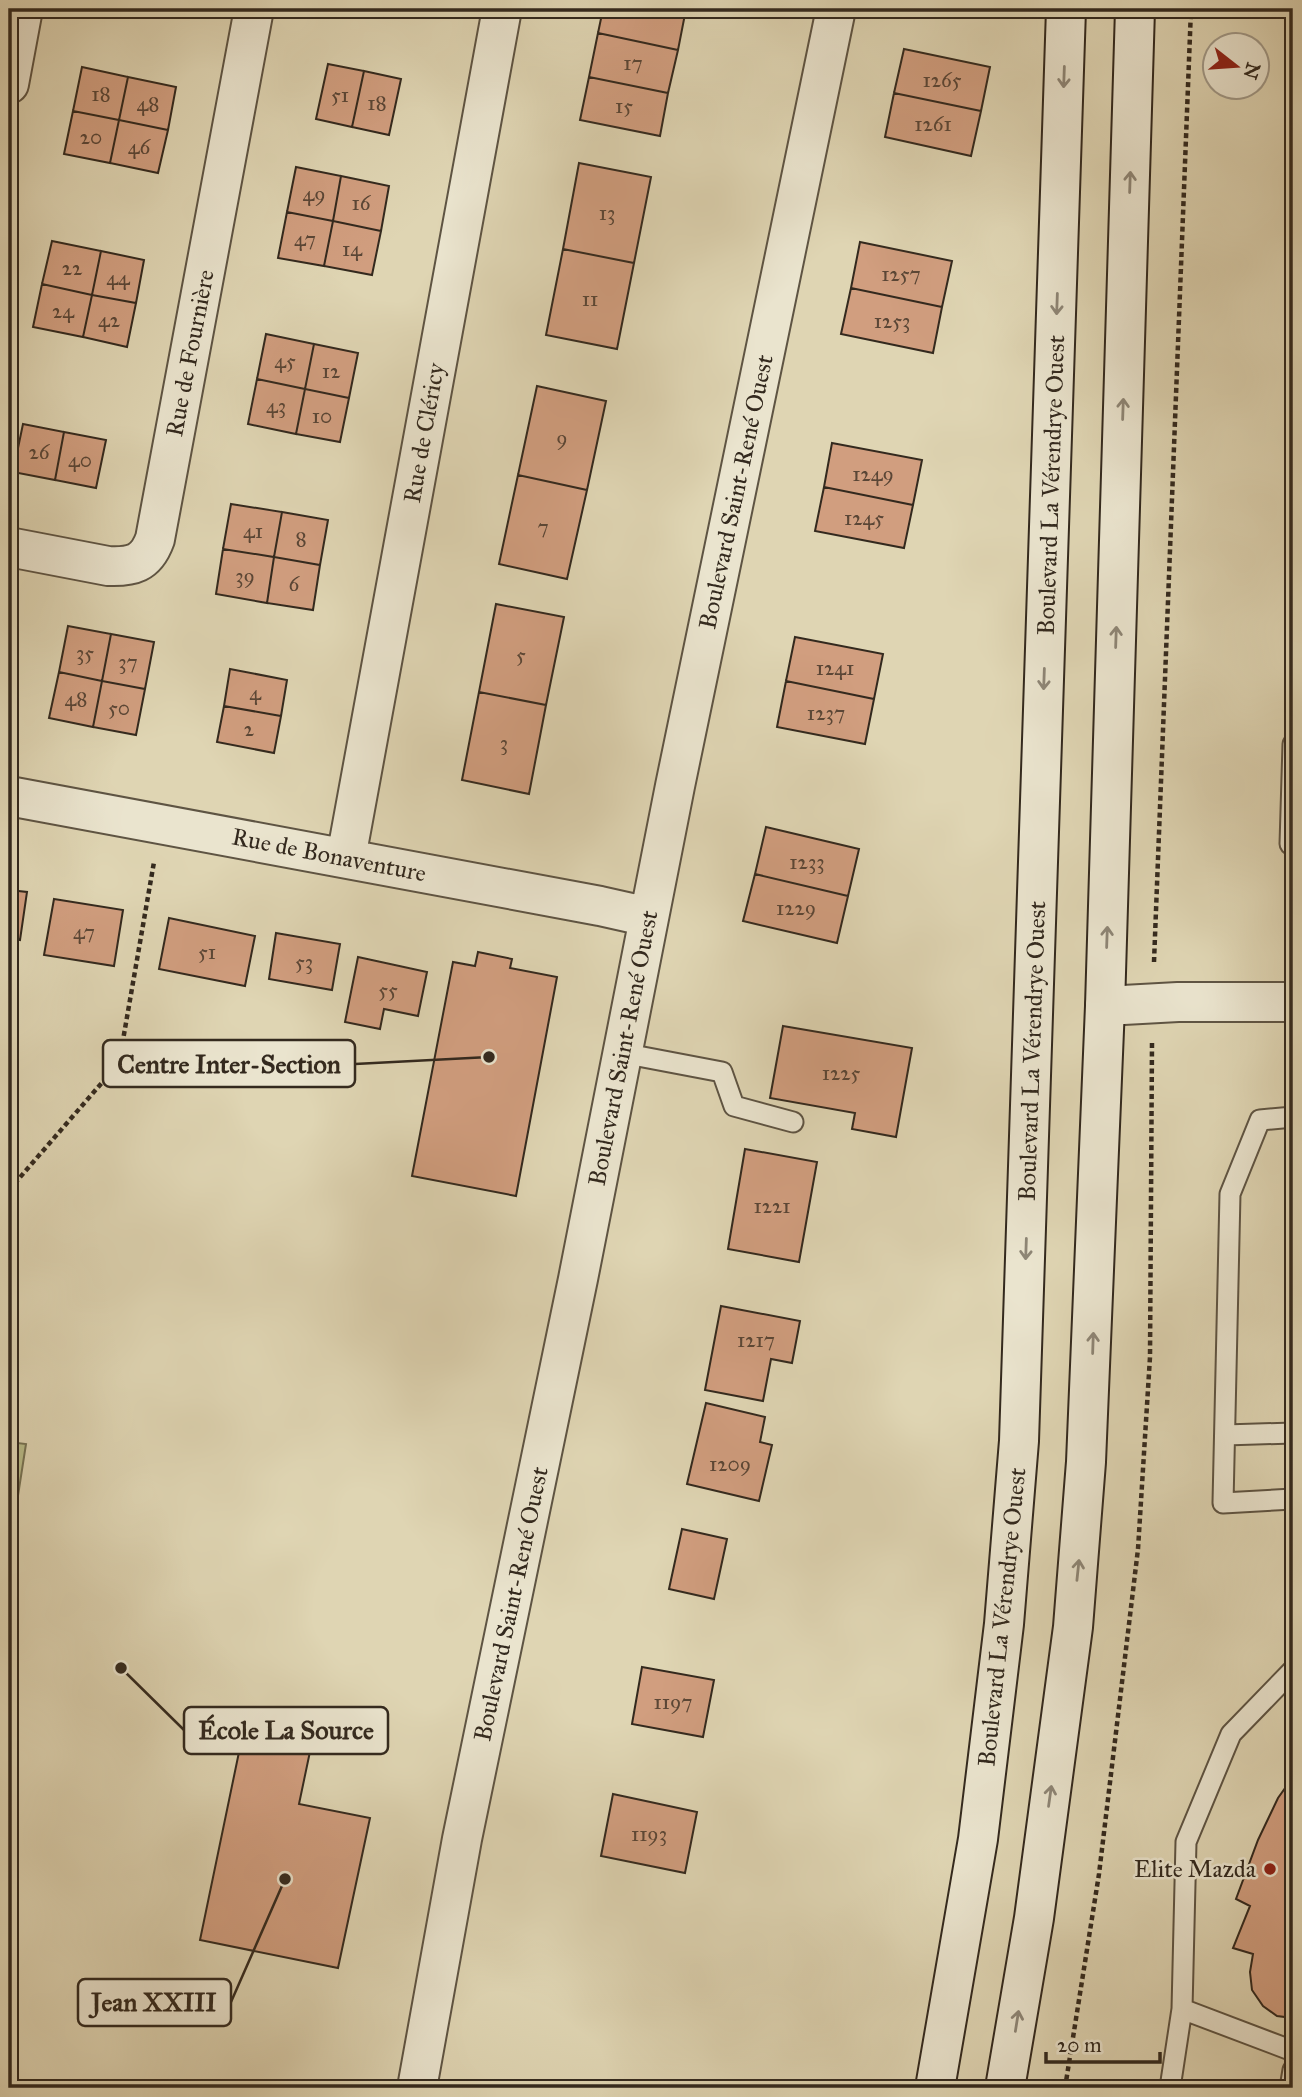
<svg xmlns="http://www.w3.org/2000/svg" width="1302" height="2097" viewBox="0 0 1302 2097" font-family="'IM FELL Great Primer',serif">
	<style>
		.green { fill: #b8bb88; stroke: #767253; stroke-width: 2 }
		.building { fill: #d19e7f; stroke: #33291e; stroke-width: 2 }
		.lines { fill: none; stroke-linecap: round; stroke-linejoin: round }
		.service-casing { stroke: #5e5443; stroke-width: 23 }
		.minor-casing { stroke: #5e5443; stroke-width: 42 }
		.secondary-casing { stroke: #33291e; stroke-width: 42 }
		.path { stroke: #33291e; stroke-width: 4.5; stroke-dasharray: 5 3.5; stroke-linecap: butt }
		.service { stroke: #eae4ce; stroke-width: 19 }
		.minor { stroke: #eae4ce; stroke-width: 38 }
		.secondary { stroke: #eae4ce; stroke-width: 38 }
		.oneway { stroke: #8e8676 }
		.poi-dot { fill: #8f2418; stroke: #eae4ce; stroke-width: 2.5 }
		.labels { text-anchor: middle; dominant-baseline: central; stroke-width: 5; stroke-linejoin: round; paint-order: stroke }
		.number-label { font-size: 21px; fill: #5a4636 }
		.street-label { font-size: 24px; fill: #33291e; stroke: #eae4ce }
		.poi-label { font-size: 24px; fill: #33291e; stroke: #eae4ce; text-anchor: end }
		.leader { fill: none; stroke: #33291e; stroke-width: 2.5 }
		.callout-dot { fill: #33291e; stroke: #eae4ce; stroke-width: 2.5 }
		.callout { fill: #eae4ce; stroke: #33291e; stroke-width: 2.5 }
		.callout-label { font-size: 26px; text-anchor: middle; font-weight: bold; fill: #33291e }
	</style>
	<rect width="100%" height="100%" fill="#dfd5b3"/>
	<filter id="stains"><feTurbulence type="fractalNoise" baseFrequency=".00286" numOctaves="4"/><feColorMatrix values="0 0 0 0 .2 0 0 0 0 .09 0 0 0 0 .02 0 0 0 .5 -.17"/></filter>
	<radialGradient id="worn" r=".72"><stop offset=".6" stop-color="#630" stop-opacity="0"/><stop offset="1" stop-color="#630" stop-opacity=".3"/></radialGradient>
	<path class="green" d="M 9,1442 L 26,1444 L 17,1502 L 9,1501 Z"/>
	<path class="building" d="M 603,9 L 686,9 L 678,50 L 598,33 Z
		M 598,33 L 678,50 L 668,93 L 589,77 Z
		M 904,49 L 990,67 L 981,111 L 894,93 Z
		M 328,64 L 364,71 L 352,127 L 316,119 Z
		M 82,67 L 128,77 L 119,120 L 73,111 Z
		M 364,71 L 401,79 L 389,135 L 352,127 Z
		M 128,77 L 176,87 L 168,130 L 119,120 Z
		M 589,77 L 668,93 L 660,136 L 580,120 Z
		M 894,93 L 981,111 L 971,156 L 885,137 Z
		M 73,111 L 119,120 L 110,163 L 64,154 Z
		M 119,120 L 168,130 L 158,173 L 110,163 Z
		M 579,163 L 651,177 L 634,263 L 563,249 Z
		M 296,167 L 341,176 L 333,221 L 287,212 Z
		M 341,176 L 389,186 L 381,231 L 333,221 Z
		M 287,212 L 333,221 L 324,266 L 278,258 Z
		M 333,221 L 381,231 L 372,275 L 324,266 Z
		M 52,241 L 101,251 L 92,295 L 42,284 Z
		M 860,242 L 952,261 L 942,307 L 851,288 Z
		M 563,249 L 634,263 L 617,349 L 546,335 Z
		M 101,251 L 144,260 L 136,303 L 92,295 Z
		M 42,284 L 92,295 L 83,337 L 33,327 Z
		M 851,288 L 942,307 L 933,353 L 841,334 Z
		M 92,295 L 136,303 L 127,347 L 83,337 Z
		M 266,334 L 314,344 L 305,389 L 257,379 Z
		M 314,344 L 358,353 L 349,398 L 305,389 Z
		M 257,379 L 305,389 L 296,434 L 248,424 Z
		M 537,386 L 606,401 L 587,490 L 518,475 Z
		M 305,389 L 349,398 L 340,442 L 296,434 Z
		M 23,424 L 64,432 L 55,480 L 13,472 Z
		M 64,432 L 106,440 L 96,488 L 55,480 Z
		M 832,443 L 922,460 L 913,505 L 824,487 Z
		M 518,475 L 587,490 L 567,579 L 499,564 Z
		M 824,487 L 913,505 L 904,548 L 815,531 Z
		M 231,504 L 282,512 L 274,557 L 223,549 Z
		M 282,512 L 328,520 L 320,565 L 274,557 Z
		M 223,549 L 274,557 L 267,603 L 216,594 Z
		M 274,557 L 320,565 L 313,610 L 267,603 Z
		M 496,604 L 564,617 L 546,705 L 479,692 Z
		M 68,626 L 111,634 L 102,681 L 59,672 Z
		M 111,634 L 154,642 L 145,689 L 102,681 Z
		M 795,637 L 883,654 L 874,699 L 786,681 Z
		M 230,669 L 287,680 L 281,716 L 224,706 Z
		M 59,672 L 102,681 L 93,727 L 49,718 Z
		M 102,681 L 145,689 L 136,735 L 93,727 Z
		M 786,681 L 874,699 L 865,744 L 777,727 Z
		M 479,692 L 546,705 L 529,794 L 462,780 Z
		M 224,706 L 281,716 L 274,753 L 217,742 Z
		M 766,827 L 859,849 L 848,896 L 755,874 Z
		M 755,874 L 848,896 L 837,943 L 743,921 Z
		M 9,890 L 27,892 L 20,940 L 9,938 Z
		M 54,899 L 123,910 L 114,966 L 44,955 Z
		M 169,918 L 255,936 L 245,986 L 159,969 Z
		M 276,933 L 340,944 L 332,990 L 269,979 Z
		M 478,952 L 512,959 L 510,968 L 557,977 L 516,1196 L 412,1176 L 453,962 L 475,966 Z
		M 358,957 L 427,972 L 418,1016 L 384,1009 L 380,1029 L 345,1022 Z
		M 783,1026 L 912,1048 L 896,1137 L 852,1129 L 855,1113 L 770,1098 Z
		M 745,1149 L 817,1162 L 799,1262 L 728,1249 Z
		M 721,1306 L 800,1321 L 792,1363 L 771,1359 L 763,1401 L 705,1390 Z
		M 706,1403 L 765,1417 L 760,1442 L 772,1445 L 759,1501 L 687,1484 Z
		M 682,1529 L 727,1539 L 714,1599 L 669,1589 Z
		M 642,1667 L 714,1680 L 703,1737 L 632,1724 Z
		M 244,1728 L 312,1742 L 299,1804 L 370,1818 L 338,1968 L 200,1940 Z
		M 1293,1777 L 1293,2018 L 1277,2016 L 1263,2006 L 1252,1990 L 1250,1972 L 1253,1954 L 1233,1948 L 1250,1906 L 1236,1899 L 1258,1840 L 1278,1798 Z
		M 613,1794 L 697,1812 L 685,1873 L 601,1856 Z"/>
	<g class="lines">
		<g class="service-casing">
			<path id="service" d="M 1293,744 L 1290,844 L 1293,844
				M 622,1053 L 722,1072 L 734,1106 L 793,1122
				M 1293,1117 L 1260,1120 L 1230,1194 L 1223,1503 L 1293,1499
				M 1225,1435 L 1293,1433
				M 1293,1670 L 1231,1734 L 1186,1842 L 1182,2009 L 1293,2051
				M 1170,2088 L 1182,2009
				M 1290,2088 L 1293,2070"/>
		</g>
		<g class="minor-casing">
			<path id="minor" d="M 9,84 L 23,9
				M 9,547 L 108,566 C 132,567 146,564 155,539 L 254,9
				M 9,796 L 600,906 L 649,917
				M 346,858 L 502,9
				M 1105,1006 L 1178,1002 L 1293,1002
				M 417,2088 L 462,1839 L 578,1279 L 675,786 L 836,9"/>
		</g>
		<g class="secondary-casing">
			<path id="secondary" d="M 935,2088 L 978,1839 L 1004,1624 L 1019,1441 L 1066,9
				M 1005,2088 L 1034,1918 L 1073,1627 L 1086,1462 L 1105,1006 L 1135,9"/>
		</g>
		<path class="path" d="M 1154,962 L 1191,9
			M 9,1190 L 119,1063 L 154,862
			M 1065,2088 L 1099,1874 L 1138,1549 L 1150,1357 L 1152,1042"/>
		<use href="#service" class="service"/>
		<use href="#minor" class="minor"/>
		<use href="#secondary" class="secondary"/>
	</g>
	<defs><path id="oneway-shaft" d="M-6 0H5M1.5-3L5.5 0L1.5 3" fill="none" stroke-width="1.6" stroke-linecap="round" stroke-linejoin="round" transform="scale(1.75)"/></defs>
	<g class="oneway">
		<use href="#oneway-shaft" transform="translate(1064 77) rotate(92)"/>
		<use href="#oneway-shaft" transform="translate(1130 182) rotate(-88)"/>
		<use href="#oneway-shaft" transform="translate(1057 304) rotate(92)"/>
		<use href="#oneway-shaft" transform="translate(1123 409) rotate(-88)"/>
		<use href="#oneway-shaft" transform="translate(1116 637) rotate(-88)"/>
		<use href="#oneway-shaft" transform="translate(1044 679) rotate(92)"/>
		<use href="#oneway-shaft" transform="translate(1107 937) rotate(-88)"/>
		<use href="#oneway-shaft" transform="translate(1026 1249) rotate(92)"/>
		<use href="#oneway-shaft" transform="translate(1093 1343) rotate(-88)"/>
		<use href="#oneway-shaft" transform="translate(1078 1570) rotate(-84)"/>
		<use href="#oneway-shaft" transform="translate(1050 1796) rotate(-82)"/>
		<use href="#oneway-shaft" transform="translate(1017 2021) rotate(-81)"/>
	</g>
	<circle class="poi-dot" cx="1270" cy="1869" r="7"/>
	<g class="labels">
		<g class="number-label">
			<text x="633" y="63">17</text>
			<text x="942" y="80">1265</text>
			<text x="101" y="94">18</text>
			<text x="340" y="95">51</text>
			<text x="377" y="103">18</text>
			<text x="148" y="104">48</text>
			<text x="624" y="106">15</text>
			<text x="933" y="124">1261</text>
			<text x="91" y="137">20</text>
			<text x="139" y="147">46</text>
			<text x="314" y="194">49</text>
			<text x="361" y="203">16</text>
			<text x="607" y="213">13</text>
			<text x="305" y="239">47</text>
			<text x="352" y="249">14</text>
			<text x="72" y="268">22</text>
			<text x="901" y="274">1257</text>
			<text x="118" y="278">44</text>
			<text x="590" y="299">11</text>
			<text x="63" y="311">24</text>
			<text x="109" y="320">42</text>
			<text x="892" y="321">1253</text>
			<text x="285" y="361">45</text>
			<text x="331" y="371">12</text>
			<text x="276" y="406">43</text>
			<text x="322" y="416">10</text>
			<text x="562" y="438">9</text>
			<text x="39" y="452">26</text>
			<text x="80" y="460">40</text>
			<text x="873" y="474">1249</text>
			<text x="864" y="518">1245</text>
			<text x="543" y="527">7</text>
			<text x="253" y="531">41</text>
			<text x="301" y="539">8</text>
			<text x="245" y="576">39</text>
			<text x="294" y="584">6</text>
			<text x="85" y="653">35</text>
			<text x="521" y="655">5</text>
			<text x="128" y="662">37</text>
			<text x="835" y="668">1241</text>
			<text x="255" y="693">4</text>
			<text x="76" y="699">48</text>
			<text x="119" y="708">50</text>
			<text x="826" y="713">1237</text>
			<text x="249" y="729">2</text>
			<text x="504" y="743">3</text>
			<text x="807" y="862">1233</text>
			<text x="796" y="908">1229</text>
			<text x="84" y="932">47</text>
			<text x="207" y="952">51</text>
			<text x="304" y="962">53</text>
			<text x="388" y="990">55</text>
			<text x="841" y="1073">1225</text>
			<text x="772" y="1206">1221</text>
			<text x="756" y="1340">1217</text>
			<text x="730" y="1464">1209</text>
			<text x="673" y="1702">1197</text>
			<text x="649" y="1834">1193</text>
		</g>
		<g class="street-label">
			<text transform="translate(190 353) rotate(-79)">Rue de Fournière</text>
			<text transform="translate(424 433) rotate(-80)">Rue de Cléricy</text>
			<text transform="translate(1051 485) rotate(-88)">Boulevard La Vérendrye Ouest</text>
			<text transform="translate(736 492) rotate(-78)">Boulevard Saint-René Ouest</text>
			<text transform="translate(329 855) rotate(11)">Rue de Bonaventure</text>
			<text transform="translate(623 1048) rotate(-79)">Boulevard Saint-René Ouest</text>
			<text transform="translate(1032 1051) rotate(-88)">Boulevard La Vérendrye Ouest</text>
			<text transform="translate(511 1604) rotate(-78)">Boulevard Saint-René Ouest</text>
			<text transform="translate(1002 1617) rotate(-84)">Boulevard La Vérendrye Ouest</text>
		</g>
		<g class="poi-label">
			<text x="1256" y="1869">Elite Mazda</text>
		</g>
	</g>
	<path class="leader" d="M489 1057L355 1064M121 1668L184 1730M285 1879L231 2002"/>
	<g class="callout-dot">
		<circle cx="489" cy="1057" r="7"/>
		<circle cx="121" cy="1668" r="7"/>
		<circle cx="285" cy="1879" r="7"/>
	</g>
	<g class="callout">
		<rect x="103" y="1040" width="252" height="47" rx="7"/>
		<rect x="184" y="1707" width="204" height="47" rx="7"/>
		<rect x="78" y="1979" width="153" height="47" rx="7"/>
	</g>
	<g class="callout-label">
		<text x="229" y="1073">Centre Inter-Section</text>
		<text x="286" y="1739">École La Source</text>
		<text x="154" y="2011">Jean XXIII</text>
	</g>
	<rect width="1302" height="2097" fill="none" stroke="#dfd5b3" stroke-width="35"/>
	<rect x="10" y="10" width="1281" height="2076" fill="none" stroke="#33291e" stroke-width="3.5"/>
	<rect x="18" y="18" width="1267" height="2062" fill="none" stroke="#33291e" stroke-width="2"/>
	<g transform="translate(1236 66) rotate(107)"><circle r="33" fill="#eae4ce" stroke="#a19988" stroke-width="2"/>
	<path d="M0-5L12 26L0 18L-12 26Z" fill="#8f2418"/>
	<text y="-10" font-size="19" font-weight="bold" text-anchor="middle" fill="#33291e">N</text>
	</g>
	<path d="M1046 2052v10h114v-10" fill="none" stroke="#33291e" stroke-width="3.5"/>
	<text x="1057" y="2052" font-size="21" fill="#33291e" stroke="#eae4ce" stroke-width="5" paint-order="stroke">20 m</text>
	<rect width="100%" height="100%" filter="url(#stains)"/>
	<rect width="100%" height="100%" fill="url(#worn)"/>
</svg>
